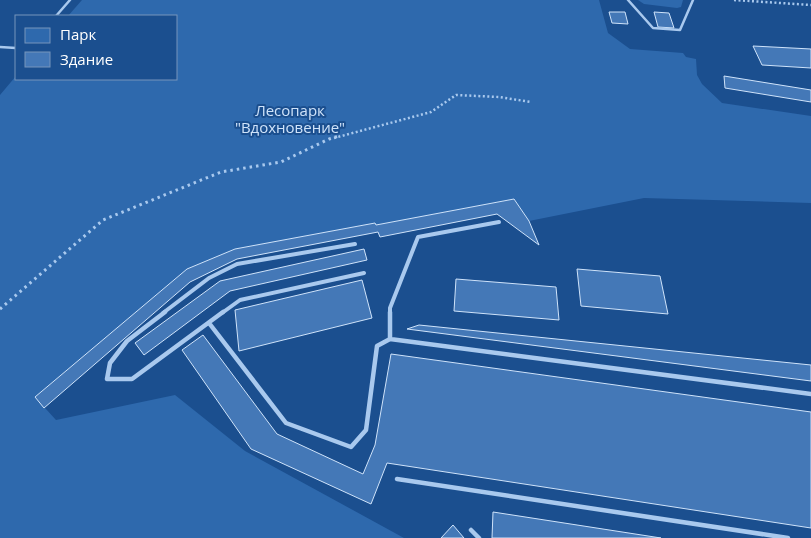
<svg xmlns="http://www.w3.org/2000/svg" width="811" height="538" viewBox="0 0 811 538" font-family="'Open Sans',sans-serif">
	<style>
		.green { fill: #2e69ad }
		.building { fill: #4478b7; stroke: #cfe3fa }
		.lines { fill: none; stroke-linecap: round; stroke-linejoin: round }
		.path-far1 { stroke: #a9c9ee; stroke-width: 2.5; stroke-dasharray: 2 2.5; stroke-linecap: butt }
		.path { stroke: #a9c9ee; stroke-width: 3; stroke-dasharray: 2.5 4; stroke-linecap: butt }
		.lane-far2 { stroke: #a9c9ee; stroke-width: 2.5 }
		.lane-far1 { stroke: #a9c9ee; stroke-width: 4 }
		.lane { stroke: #a9c9ee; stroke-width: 4.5 }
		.labels { text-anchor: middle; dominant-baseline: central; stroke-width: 4; stroke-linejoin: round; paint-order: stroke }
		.park-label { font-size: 15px; fill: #cfe3fa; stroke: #1b4f8f }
	</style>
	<rect width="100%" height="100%" fill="#1b4f8f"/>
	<path class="green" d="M 82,0 L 599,0 L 608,33 L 630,49 L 683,53 L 686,57 L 696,59 L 697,75 L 702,84 L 722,103 L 811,116 L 811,203 L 644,198 L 529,221 L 514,199 L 376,225 L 375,223 L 235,249 L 187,269 L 35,397 L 56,420 L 175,395 L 245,451 L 404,538 L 0,538 L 0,95 L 16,76 L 16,79 L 176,79 L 176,16 L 68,16 Z
		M 638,0 L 683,0 L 681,7 L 677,8 L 644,4 Z"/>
	<path class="building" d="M 609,12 L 625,12 L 628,24 L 612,23 Z
		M 654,12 L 669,13 L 674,28 L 658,27 Z
		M 753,46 L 811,49 L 811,68 L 762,65 Z
		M 724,76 L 811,90 L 811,102 L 725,88 Z
		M 514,199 L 529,221 L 539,245 L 497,214 L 380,237 L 378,232 L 237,259 L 190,282 L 44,408 L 35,397 L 187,269 L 235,249 L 375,223 L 376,225 Z
		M 364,249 L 367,260 L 230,291 L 144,355 L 135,343 L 220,281 Z
		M 577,269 L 660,276 L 668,314 L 581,306 Z
		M 456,279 L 556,287 L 559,320 L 454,311 Z
		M 362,280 L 372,318 L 239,351 L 235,310 Z
		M 419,325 L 811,365 L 811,381 L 407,329 Z
		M 203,335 L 277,434 L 363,474 L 375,445 L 391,354 L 811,412 L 811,528 L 387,463 L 371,504 L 251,449 L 182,350 Z
		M 493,512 L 661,538 L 492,538 Z
		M 453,525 L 464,538 L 441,538 Z"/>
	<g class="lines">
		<path class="path-far1" d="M 734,0 L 811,5
			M 334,138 L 431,112 L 456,95 L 499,97 L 531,102"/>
		<path class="path" d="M 0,309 L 103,220 L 221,172 L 281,162 L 329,139 L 339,136"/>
		<path class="lane-far2" d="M 628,0 L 653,28 L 680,30 L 693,0
			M 56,16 L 70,0
			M 0,47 L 16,48"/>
		<path class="lane-far1" d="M 163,313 L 209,278 L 237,264 L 355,244
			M 222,313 L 240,300 L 364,273
			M 390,313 L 390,308 L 418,237 L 499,222"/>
		<path class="lane" d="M 165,312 L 127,341 L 110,363 L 107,379 L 132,379 L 223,312
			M 390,312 L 390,339 L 811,394
			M 209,323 L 286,423 L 351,447 L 366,430 L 377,346 L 390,339
			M 397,479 L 788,538
			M 471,530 L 479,538"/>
	</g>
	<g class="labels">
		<g class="park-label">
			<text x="290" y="110">Лесопарк<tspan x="290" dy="17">"Вдохновение"</tspan></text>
		</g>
	</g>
	<rect x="15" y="15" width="162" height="65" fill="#1b4f8f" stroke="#7695bc"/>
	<rect x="25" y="28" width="25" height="15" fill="#2e69ad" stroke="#7695bc"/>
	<text x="60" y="40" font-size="15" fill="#ffffff">Парк</text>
	<rect x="25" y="52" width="25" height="15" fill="#4478b7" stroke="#7695bc"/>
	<text x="60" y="65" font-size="15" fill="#ffffff">Здание</text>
</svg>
